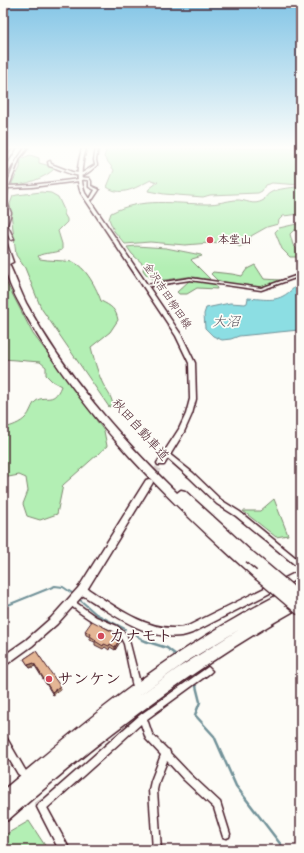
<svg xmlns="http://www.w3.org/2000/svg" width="304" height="853" viewBox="0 0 304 853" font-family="Kalam,'Klee One',sans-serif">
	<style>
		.green { fill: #b3efb4; stroke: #7e8770 }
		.water { fill: #8cdee3; stroke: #729299 }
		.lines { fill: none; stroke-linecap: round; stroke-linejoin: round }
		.stream-far1 { stroke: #729299; stroke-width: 2 }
		.stream { stroke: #729299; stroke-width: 2.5 }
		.minor-tunnel { stroke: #d9d0ce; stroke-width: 3; stroke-dasharray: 3 1.5; stroke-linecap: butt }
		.tertiary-tunnel { stroke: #d9d0ce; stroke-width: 9; stroke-dasharray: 9 4.5; stroke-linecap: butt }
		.secondary-tunnel-far1 { stroke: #d9d0ce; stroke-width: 6; stroke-dasharray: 6 3.5; stroke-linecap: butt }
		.secondary-tunnel { stroke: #d9d0ce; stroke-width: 8; stroke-dasharray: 8 4; stroke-linecap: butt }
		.minor-casing { stroke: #4a1f2b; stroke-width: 3 }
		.tertiary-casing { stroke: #4a1f2b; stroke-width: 3 }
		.secondary-casing { stroke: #4a1f2b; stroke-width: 3 }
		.motorway-casing { stroke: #4a1f2b; stroke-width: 3 }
		.minor { fill: #fdfcf7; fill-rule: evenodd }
		.tertiary { fill: #fdfcf7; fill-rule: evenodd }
		.secondary { fill: #fdfcf7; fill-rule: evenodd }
		.motorway { fill: #fdfcf7; fill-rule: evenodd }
		.motorway-bridge-casing { stroke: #4a1f2b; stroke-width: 14; stroke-linecap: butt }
		.motorway-bridge { stroke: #fdfcf7; stroke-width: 11 }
		.wall { fill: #c49d80; stroke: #4a1f2b }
		.shaded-wall { fill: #a07f68; stroke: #4a1f2b }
		.building { fill: #e4b695; stroke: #4a1f2b }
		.poi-dot { fill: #d1495b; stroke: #fdfcf7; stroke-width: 1.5 }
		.labels { text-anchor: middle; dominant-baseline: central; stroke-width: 3.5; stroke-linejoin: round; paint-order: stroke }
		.far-poi-label { font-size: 11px; font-weight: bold; fill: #4a1f2b; stroke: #fdfcf7; text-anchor: start }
		.far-street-label { font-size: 11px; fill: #4a1f2b; stroke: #fdfcf7 }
		.street-label { font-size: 13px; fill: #4a1f2b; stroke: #fdfcf7 }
		.water-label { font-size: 14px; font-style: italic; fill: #5e5862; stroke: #fdfcf7 }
		.near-poi-label { font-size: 16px; font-weight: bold; fill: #4a1f2b; stroke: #fdfcf7; text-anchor: start }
	</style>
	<rect width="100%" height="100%" fill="#fdfcf7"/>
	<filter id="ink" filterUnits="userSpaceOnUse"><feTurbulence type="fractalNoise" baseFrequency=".025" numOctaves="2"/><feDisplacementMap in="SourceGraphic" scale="8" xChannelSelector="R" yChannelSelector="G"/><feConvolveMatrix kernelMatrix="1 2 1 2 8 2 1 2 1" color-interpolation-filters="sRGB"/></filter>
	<g filter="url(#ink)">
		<path class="green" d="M 105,148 L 301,148 L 301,185 L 272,183 L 265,185 L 262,191 L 258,193 L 210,195 L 203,197 L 164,194 L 148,191 L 149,189 L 158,182 L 151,180 C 138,186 122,198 107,187 L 114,170 L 104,157 L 106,151 Z
			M 30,155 L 39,158 L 39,163 L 54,167 L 54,169 C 47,177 23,186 13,185 L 12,183 L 20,168 L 21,159 Z
			M 301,186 L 301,214 L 283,216 L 279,220 L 278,224 L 267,227 L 251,236 L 249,242 L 239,247 L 234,241 L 185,245 L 150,242 L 125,244 L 114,231 L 109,219 L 111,213 C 142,197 174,204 208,204 C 217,204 226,201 235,200 C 247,199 252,207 264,200 C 269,187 290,189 301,186 Z
			M 41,192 L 51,193 L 58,197 L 64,210 L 64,214 L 67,219 L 67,222 L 58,231 L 62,244 L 62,250 C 54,254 45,252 38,256 L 40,259 C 50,261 61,260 72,262 C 85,265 97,289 101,301 C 111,306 116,309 118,320 L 110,332 L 91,347 C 94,359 97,371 102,382 C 106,391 111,394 113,405 L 109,407 L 41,308 L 25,268 L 16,255 L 10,204 L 13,196 L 17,195 Z
			M 301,223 L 301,231 L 294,230 L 290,234 L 293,245 L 296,248 L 297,257 L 290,257 L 282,249 L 275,232 L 279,228 Z
			M 136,246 L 166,248 L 201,255 L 202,256 L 192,259 L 191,260 L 210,279 C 204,280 198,277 192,277 C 176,276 153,288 143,270 L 144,265 L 132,254 L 127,247 Z
			M 255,265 L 264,279 L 280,280 L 266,287 L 250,287 L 218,281 L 211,274 L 213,272 L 232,274 L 242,276 L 247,269 Z
			M 3,276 L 33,334 L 68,380 L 104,431 L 107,446 L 63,485 L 57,514 L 40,520 L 27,516 L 23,504 L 28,491 L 26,478 L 19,475 L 3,478 L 3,428 C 10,427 21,423 26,417 C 30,413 31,407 34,403 C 44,392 53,407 61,386 L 52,381 L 46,375 L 46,367 L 40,362 L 3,359 Z
			M 190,280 L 215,284 L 217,289 L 197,288 L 187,294 L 179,294 L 177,292 Z
			M 274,499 L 288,535 L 276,537 L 243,511 L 260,511 Z
			M 29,821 L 48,850 L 3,850 L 3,836 Z"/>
		<path class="water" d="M 298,284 L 301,285 L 301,329 L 299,330 L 239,336 L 231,339 L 222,340 L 213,336 L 205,328 L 204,314 L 206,308 L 230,303 L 245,304 L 247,303 L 248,298 C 273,300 279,303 298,284 Z"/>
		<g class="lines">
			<path class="stream-far1" d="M 79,599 L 96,614 L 125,629
				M 3,607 L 55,586 L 63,587 L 72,593
				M 130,632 L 145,641"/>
			<path class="stream" d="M 142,640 L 167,648 L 176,655
				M 196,686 L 200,702 L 195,715 L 214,736 L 236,786 L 285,850"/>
			<path class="minor-tunnel" d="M 3,186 L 7,187"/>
			<path class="tertiary-tunnel" d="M 31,789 L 42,807"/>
			<path class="secondary-tunnel-far1" d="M 155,473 L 161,463"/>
			<path class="secondary-tunnel" d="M 149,482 L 155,472"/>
			<g class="minor-casing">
				<path id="minor" d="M 9,148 L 12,148 L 3,159 L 3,156 Z
					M 25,148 L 28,148 L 20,158 L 9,186 L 32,185 L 79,179 L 80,180 L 79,181 L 32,187 L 8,188 L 6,199 L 7,203 L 11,213 L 7,225 L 14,239 L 12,240 L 10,239 L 3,225 L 6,219 L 8,213 L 3,202 L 4,192 L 16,161 Z
					M 96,148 L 98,148 L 96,160 L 97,165 C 94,168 88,173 84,175 C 74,178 59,168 49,166 L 48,162 L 50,161 L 51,164 L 72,172 L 79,173 L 82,173 L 95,165 L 94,160 Z
					M 78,177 L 89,178 L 91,181 L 91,186 L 98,189 L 99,190 L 93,199 L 88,201 L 86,200 L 91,197 L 95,190 L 89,187 L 89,181 L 87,180 L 78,179 Z
					M 301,274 L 301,276 L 261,290 L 190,280 L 145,287 L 143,286 L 145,285 L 190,278 L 261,288 Z
					M 166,452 L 168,453 L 193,473 L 221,500 L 240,512 L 301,562 L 301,569 L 299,568 L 236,516 L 217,504 L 189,477 L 164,455 L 163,454 L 164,453 Z
					M 71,599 L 96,617 L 117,626 L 126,634 L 130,644 L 140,683 L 139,686 L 136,687 L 133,686 L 132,683 L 124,644 C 118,628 104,629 92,621 C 84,616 76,610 69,604 L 68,602 L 69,600 Z
					M 208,667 L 212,671 L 210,673 L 147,719 L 152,734 L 167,749 L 169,750 L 170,753 L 190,774 L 220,802 L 230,834 L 229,837 L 226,838 L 223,837 L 214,808 L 184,780 L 167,761 L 159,781 L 157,790 L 161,850 L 153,850 L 149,790 L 151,781 L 161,755 L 146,739 L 141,724 L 45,810 L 42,811 L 39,810 L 38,807 L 39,804 L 140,715 Z"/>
			</g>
			<g class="tertiary-casing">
				<path id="tertiary" d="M 301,570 L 301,577 L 192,633 C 155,648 109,611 79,593 L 78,590 L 79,587 L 82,586 L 85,587 C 110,603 144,630 176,628 C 180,628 184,627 188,626 Z
					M 3,735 L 6,737 L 24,768 L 26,771 L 24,774 L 21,776 L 18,774 L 3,749 Z
					M 42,802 L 45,804 L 70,850 L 59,850 L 37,807 L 39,804 Z"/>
			</g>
			<g class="secondary-casing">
				<path id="secondary" d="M 82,148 L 86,148 C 82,164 79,178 85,193 L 182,336 L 195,363 L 196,399 L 192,414 L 184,432 L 164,465 L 158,465 L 157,463 L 179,429 L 186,414 L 190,399 L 189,363 L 176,336 L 81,193 C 75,178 78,164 82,148 Z
					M 149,479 L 152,480 L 153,482 L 152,484 L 85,593 L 57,624 L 32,646 L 3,667 L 3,656 L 26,640 L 51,618 L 79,587 L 146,480 Z"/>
			</g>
			<g class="motorway-casing">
				<path id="motorway" d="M 18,148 L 23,148 C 19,154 6,177 3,179 L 3,172 Z
					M 3,240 L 6,242 L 13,262 L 9,264 C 15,277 20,290 26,303 C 65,375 119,436 177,493 L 181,490 L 185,491 L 254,554 L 255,557 L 252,561 L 264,571 L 266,575 L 264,579 L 260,580 L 256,579 C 170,502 86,421 28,319 C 18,301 3,276 3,255 L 4,255 Z
					M 301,585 L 301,607 C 194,667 100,739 8,820 L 3,822 L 3,790 C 78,727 151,666 236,618 C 257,606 279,593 301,585 ZM 240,629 L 178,668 L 133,700 L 186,662 Z"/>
			</g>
			<use href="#minor" class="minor"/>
			<use href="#tertiary" class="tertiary"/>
			<use href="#secondary" class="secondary"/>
			<use href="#motorway" class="motorway"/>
			<g class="motorway-bridge-casing">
				<path id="motorway-bridge" d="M 250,557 L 301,600
					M 260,575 L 301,610"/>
			</g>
			<use href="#motorway-bridge" class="motorway-bridge"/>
		</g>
		<path class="wall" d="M 85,631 L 119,635 L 120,642 L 115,650 L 110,647 L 109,650 L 105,647 L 103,649 L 95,645 L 95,642 L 90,640 L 90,637 L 86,635 Z
			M 36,651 L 61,689 L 53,695 L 35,666 L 30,668 L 24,659 Z"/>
		<path class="shaded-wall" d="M 120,638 L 120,642 L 115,650 L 115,647 Z
			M 34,663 L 35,666 L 30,668 L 28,665 Z
			M 60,686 L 61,689 L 53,695 L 52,692 Z"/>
		<path class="building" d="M 92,621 L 119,635 L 117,637 L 120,638 L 115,647 L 110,644 L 109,646 L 104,644 L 103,646 L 95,641 L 96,640 L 90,636 L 91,634 L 85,631 Z
			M 36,651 L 60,686 L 52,692 L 34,663 L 28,665 L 24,659 Z"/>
	</g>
	<linearGradient id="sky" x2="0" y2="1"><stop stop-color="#83c5e6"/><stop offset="0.55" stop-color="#fefefb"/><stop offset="1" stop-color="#fefefb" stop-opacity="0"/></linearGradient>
	<rect width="304" height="268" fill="url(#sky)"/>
	<g class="poi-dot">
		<circle cx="210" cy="240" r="4"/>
		<circle cx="101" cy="636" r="4"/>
		<circle cx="49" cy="679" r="4"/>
	</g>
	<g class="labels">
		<g class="far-poi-label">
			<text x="218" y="240">本堂山</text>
		</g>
		<g class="far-street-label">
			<text transform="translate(167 296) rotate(56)">金沢吉田柳田線</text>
		</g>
		<g class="street-label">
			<text transform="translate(140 430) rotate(48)">秋田自動車道</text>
		</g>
		<g class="water-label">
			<text x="226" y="322">大沼</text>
		</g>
		<g class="near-poi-label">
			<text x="109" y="636">カナモト</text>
			<text x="57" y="679">サンケン</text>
		</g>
	</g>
	<rect width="304" height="853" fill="none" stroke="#fdfcf7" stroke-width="16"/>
	<rect x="8" y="8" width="288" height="837" fill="none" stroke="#4a1f2b" stroke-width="1.5" filter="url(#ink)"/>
</svg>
